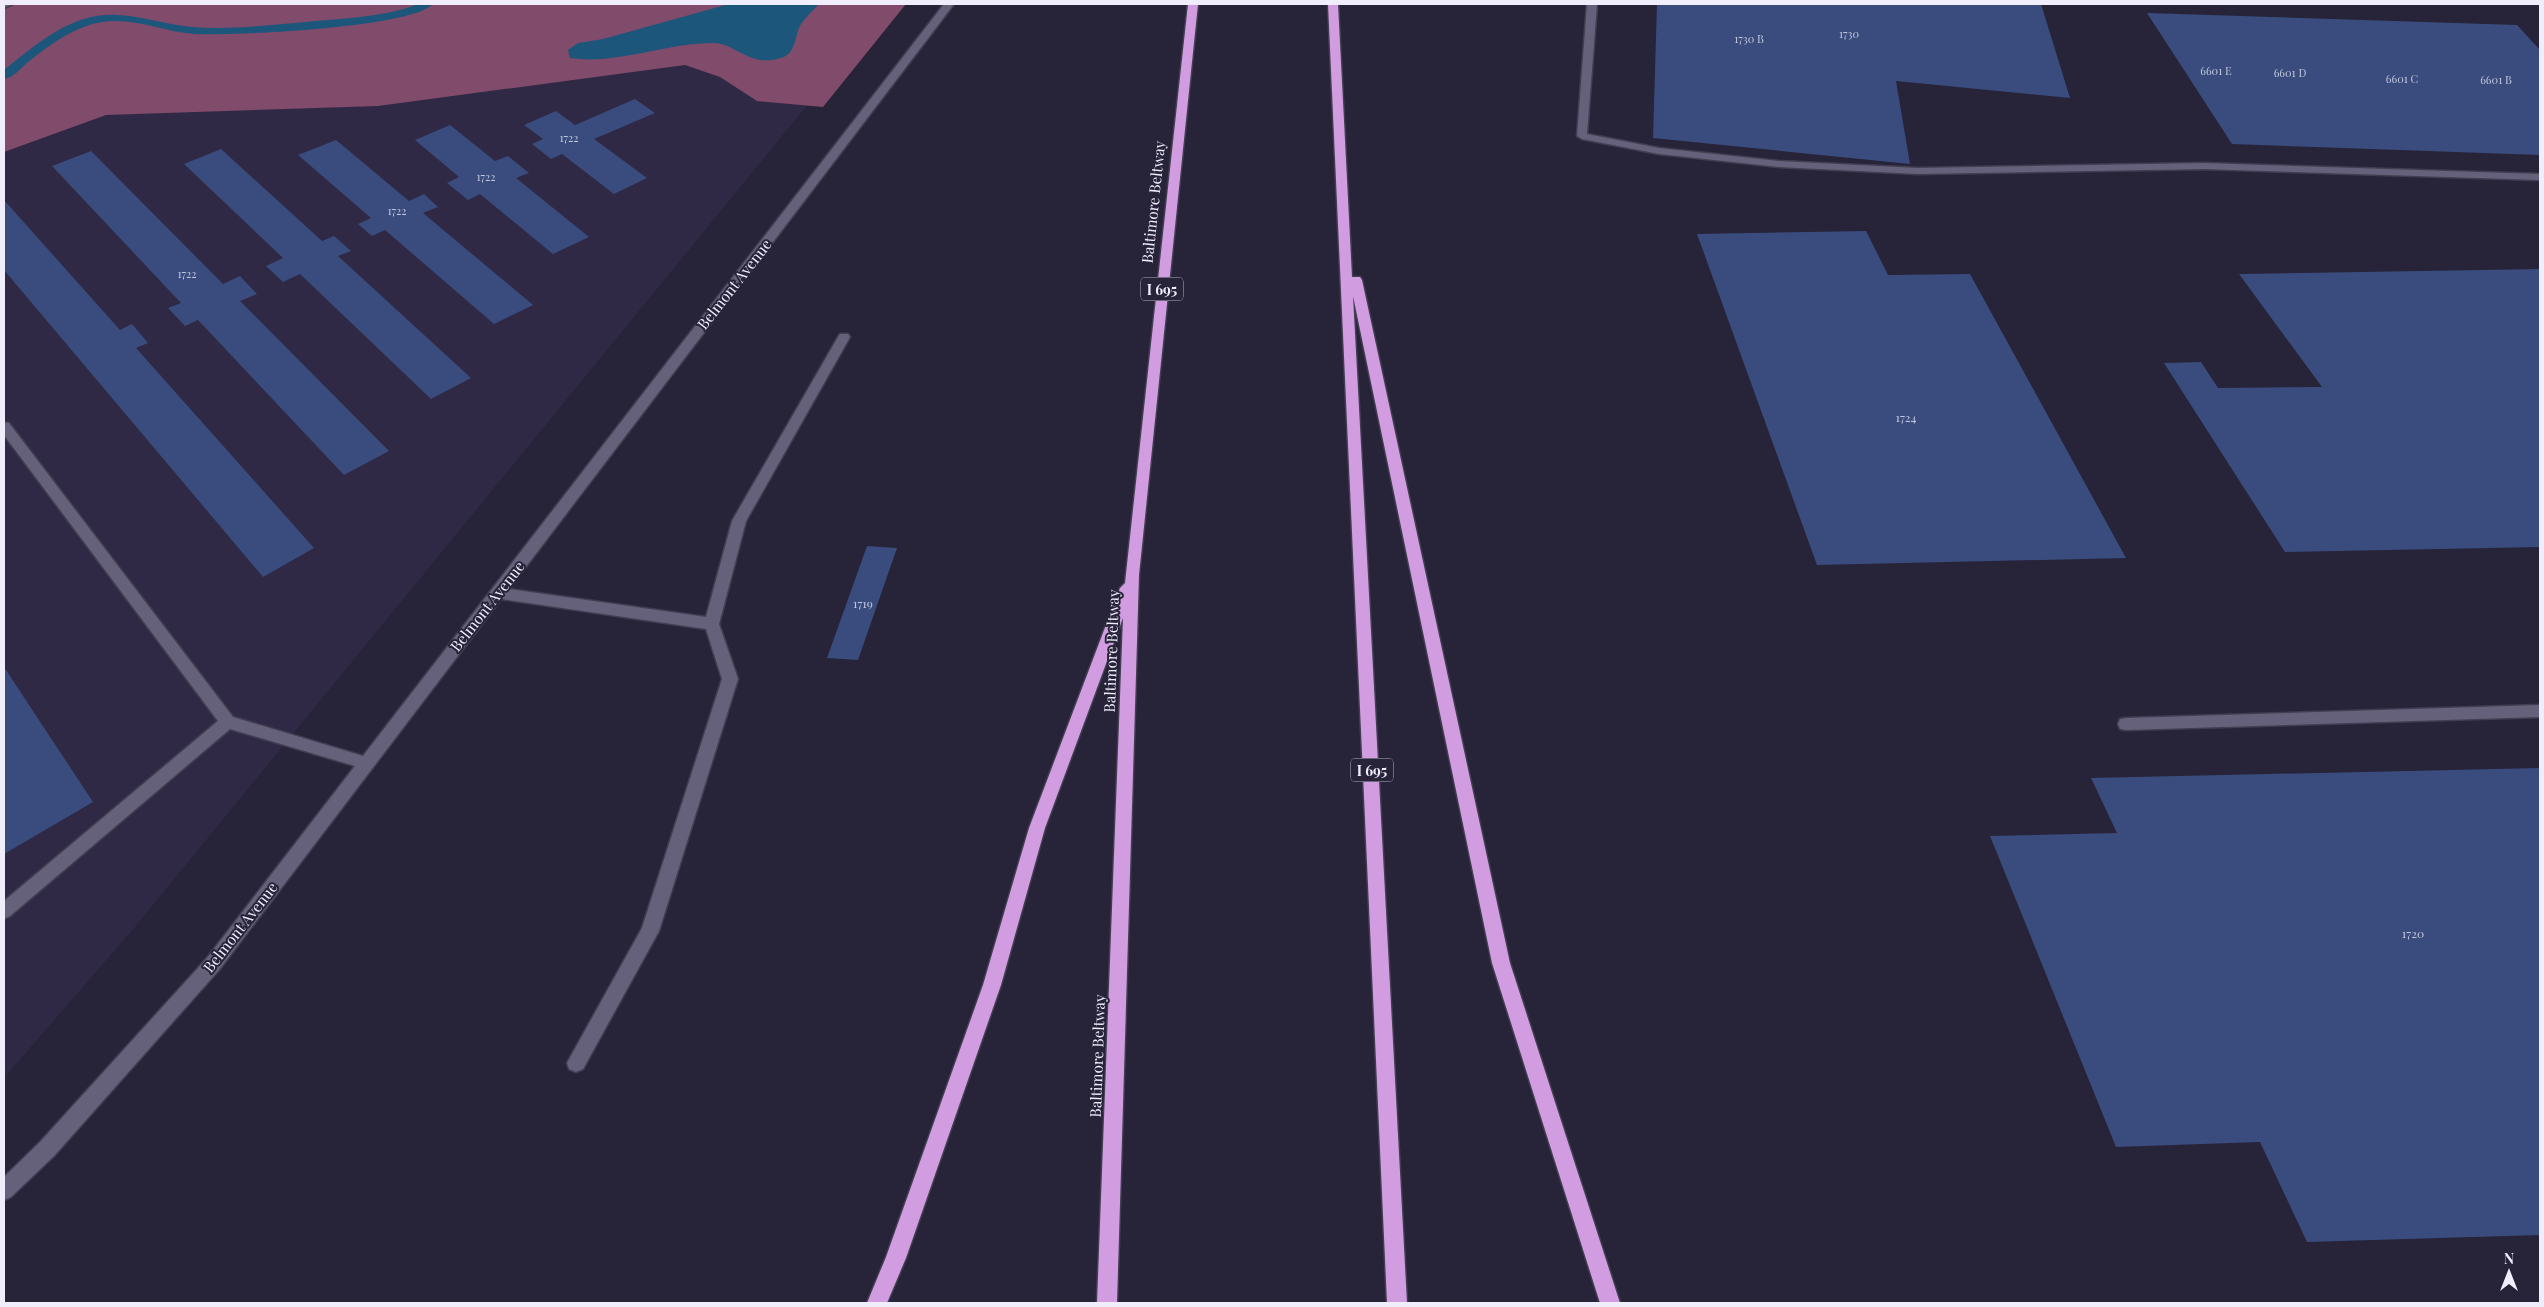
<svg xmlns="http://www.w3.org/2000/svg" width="2544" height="1307" viewBox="0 0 2544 1307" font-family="'Playfair Display',serif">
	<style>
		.built { fill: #2f2945 }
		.forest { fill: #814b6b }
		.water { fill: #1c567b }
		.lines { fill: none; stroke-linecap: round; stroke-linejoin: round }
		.stream { fill: #1c567b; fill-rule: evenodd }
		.building { fill: #394c7d }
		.minor-casing { stroke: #413e51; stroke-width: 3 }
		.highway-casing { stroke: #413e51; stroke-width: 3 }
		.minor { fill: #65617b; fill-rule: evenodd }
		.highway { fill: #d19ce0; fill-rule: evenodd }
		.labels { text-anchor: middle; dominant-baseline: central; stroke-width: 4; stroke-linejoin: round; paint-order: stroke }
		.far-number-label { font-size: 11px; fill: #c2c6dd }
		.number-label { font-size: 12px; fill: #c2c6dd }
		.shield { fill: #272339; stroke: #b4b1c2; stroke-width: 1 }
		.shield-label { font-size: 14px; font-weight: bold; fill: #f0eefd }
		.street-label { font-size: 15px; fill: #f0eefd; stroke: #272339 }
	</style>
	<rect width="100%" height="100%" fill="#272339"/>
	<path class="built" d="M 890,4 L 135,927 L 4,1078 L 4,99 Z"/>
	<path class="forest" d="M 4,4 L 906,4 L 823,107 L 757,101 L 720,77 L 685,65 L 378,106 L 106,115 L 4,152 Z"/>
	<path class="water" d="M 729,4 L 819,4 C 813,10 806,17 801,24 C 794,35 797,54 781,58 C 749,68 736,43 713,43 C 665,43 617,65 570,58 L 568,50 L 578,43 L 603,39 Z"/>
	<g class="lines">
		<path class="stream" d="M 418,4 L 433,4 C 411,28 231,36 194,34 C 168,32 142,21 115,21 C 82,21 53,42 28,62 C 21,68 13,78 4,79 L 4,70 C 29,50 55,27 87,18 C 123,8 156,24 192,27 C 230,30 268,25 306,22 C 343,18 382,18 418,4 Z"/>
	</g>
	<path class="building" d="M 1657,4 L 2041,4 L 2070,98 L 1896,81 L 1910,164 L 1653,138 Z
		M 2147,13 L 2517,25 L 2540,50 L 2540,155 L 2232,144 Z
		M 635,99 L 655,113 L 594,139 L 647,178 L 614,194 L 562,154 L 551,159 L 532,144 L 543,139 L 524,125 L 556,111 L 575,125 Z
		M 450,125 L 495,161 L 508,156 L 529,173 L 516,178 L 589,237 L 553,254 L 480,194 L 468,200 L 447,183 L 459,177 L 415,140 Z
		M 336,140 L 409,201 L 424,194 L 438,207 L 423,213 L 533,305 L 494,324 L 385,230 L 372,236 L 358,224 L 371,218 L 298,155 Z
		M 221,149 L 322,241 L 334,236 L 351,251 L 338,256 L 471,378 L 431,399 L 300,274 L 283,282 L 266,266 L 283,258 L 184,164 Z
		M 91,151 L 223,284 L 240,276 L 257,294 L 240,301 L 389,451 L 344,475 L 198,320 L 185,326 L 168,308 L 181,303 L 52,166 Z
		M 4,200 L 120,330 L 132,324 L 148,343 L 136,348 L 314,548 L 263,577 L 4,270 Z
		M 1866,231 L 1888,275 L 1970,274 L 2126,558 L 1817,565 L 1697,234 Z
		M 2540,269 L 2540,547 L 2285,552 L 2164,363 L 2201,362 L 2218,388 L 2322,387 L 2239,274 Z
		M 867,546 L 897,548 L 858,660 L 827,658 Z
		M 4,667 L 93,802 L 4,854 Z
		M 2540,768 L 2540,1235 L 2307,1242 L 2260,1142 L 2116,1147 L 1990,836 L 2117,833 L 2091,778 Z"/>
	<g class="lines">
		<g class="minor-casing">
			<path id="minor" d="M 4,4 L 13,4 L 4,8 Z
				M 944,4 L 954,4 L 509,589 L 706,617 L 732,521 L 838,337 L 840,334 L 848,334 L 850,337 L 746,521 L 719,624 L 738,679 L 659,931 L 583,1069 L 576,1072 L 569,1069 L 567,1063 L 642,928 L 722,679 L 706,629 L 501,599 L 219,970 L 54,1156 L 11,1197 L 4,1200 L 4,1177 L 40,1142 L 207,958 L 355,766 L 230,729 L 10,916 L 4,919 L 4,901 L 218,721 L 4,435 L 4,422 L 9,423 L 233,717 L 363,756 Z
				M 1587,4 L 1597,4 L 1587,134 L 1659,148 L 1779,161 L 1918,168 L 2204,163 L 2540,174 L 2540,180 L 2204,169 L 1918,174 L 1779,167 L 1659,154 L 1582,139 L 1577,136 Z
				M 2540,705 L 2540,717 L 2126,730 L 2120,729 L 2118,724 L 2120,719 L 2126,718 Z"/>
		</g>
		<g class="highway-casing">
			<path id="highway" d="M 1188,4 L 1198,4 L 1139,575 L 1117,1303 L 1097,1303 L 1123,618 L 1045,828 L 1001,985 L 906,1258 L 887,1303 L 867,1303 L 886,1257 L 983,985 L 1029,828 L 1120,588 L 1125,583 Z
				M 1328,4 L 1338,4 L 1352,277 L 1360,277 L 1362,280 L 1510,963 L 1620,1303 L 1600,1303 L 1492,963 L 1353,296 L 1407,1303 L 1387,1303 Z"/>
		</g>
		<use href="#minor" class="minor"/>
		<use href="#highway" class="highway"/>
	</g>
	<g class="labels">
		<g class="far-number-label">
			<text x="1849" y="33">1730</text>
			<text x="1749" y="38">1730 B</text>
			<text x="2216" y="70">6601 E</text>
			<text x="2290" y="72">6601 D</text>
			<text x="2402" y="78">6601 C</text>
			<text x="2496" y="79">6601 B</text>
			<text x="569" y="137">1722</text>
			<text x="486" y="176">1722</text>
			<text x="397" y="210">1722</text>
			<text x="187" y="273">1722</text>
		</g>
		<g class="number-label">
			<text x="1906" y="417">1724</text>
			<text x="863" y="603">1719</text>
			<text x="2413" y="933">1720</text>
		</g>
		<g class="shield">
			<rect x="1141" y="277.5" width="42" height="23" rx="4"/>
			<rect x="1351" y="758.5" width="42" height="23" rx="4"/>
		</g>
		<g class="shield-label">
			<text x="1162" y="289">I 695</text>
			<text x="1372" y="770">I 695</text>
		</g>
		<g class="street-label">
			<text transform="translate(1153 202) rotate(-84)">Baltimore Beltway</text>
			<text transform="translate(734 284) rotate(-52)">Belmont Avenue</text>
			<text transform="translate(487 606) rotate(-52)">Belmont Avenue</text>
			<text transform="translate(1111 651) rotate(-88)">Baltimore Beltway</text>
			<text transform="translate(240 927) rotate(-52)">Belmont Avenue</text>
			<text transform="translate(1097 1056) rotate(-88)">Baltimore Beltway</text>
		</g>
	</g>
	<rect width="2544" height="1307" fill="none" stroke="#f0eefd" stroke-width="10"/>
	<g transform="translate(2509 1272)" stroke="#272339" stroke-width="4" paint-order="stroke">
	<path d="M0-4L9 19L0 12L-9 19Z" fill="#f0eefd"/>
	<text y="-8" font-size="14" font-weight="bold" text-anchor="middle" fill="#f0eefd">N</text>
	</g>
</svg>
